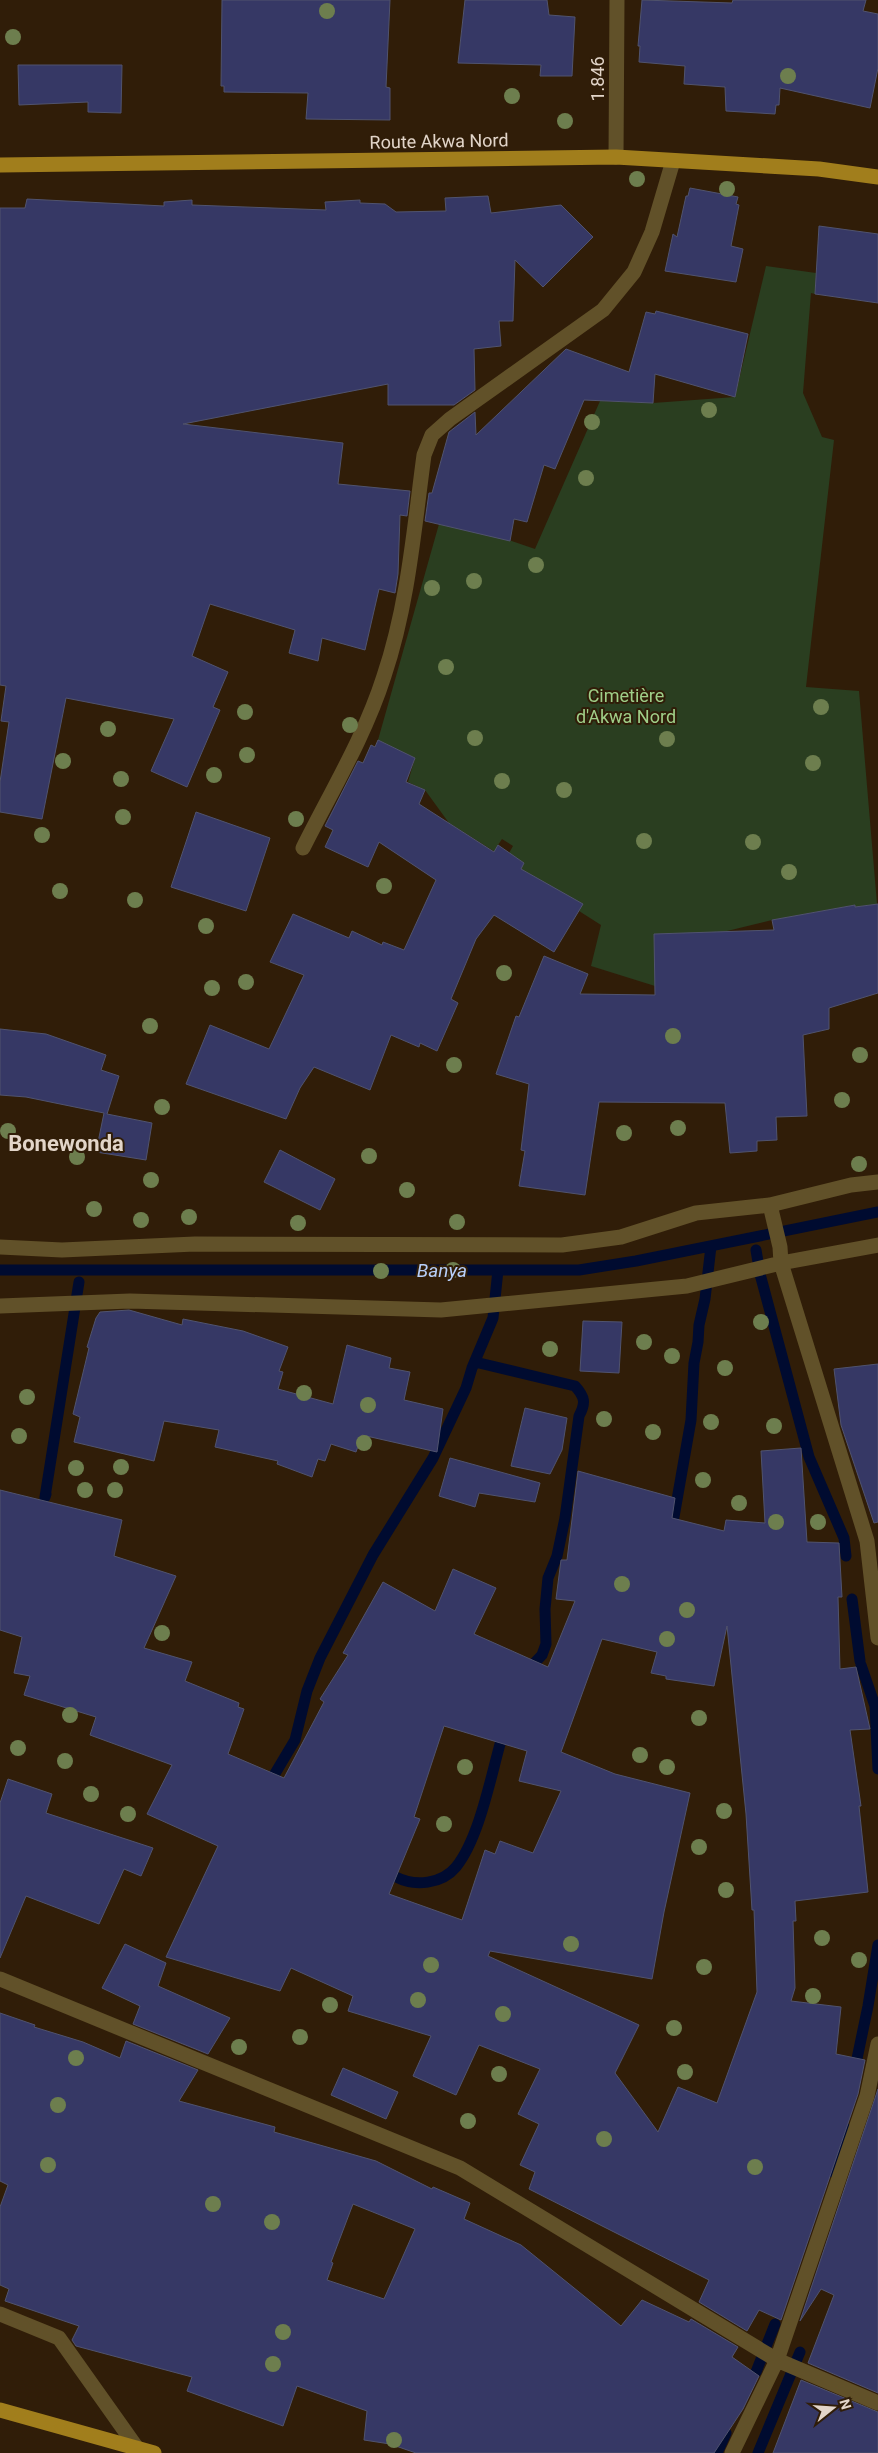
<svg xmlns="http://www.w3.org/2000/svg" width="878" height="2453" viewBox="0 0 878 2453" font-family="Roboto,sans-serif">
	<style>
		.green { fill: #2a3e20 }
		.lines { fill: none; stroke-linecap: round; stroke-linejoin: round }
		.stream { stroke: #000b30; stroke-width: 11 }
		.building { fill: #363865; stroke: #50536e; fill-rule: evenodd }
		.street { stroke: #615129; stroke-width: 15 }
		.primary { stroke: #a17e1c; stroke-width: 15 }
		.tree { fill: #6d7e4e }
		.labels { text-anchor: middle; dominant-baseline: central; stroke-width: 4; stroke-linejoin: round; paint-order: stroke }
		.street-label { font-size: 18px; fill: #e2d5c9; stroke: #301d08 }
		.park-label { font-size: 18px; fill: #9fce88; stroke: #301d08 }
		.water-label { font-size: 19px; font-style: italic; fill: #b7cff9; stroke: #301d08 }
		.district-label { font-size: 22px; font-weight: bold; fill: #e2d5c9; stroke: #301d08 }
	</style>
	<rect width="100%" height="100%" fill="#301d08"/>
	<path class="green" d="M 766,266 L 816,273 L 815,294 L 811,293 L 803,393 L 822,437 L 834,440 L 806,687 L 859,691 L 877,904 L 855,907 L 854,905 L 772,920 L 723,932 L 654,934 L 655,986 L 591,966 L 601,925 L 579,911 L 582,904 L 521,869 L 524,863 L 509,853 L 513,846 L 502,839 L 496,848 L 500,855 L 449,823 L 425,790 L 408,782 L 415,758 L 378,740 L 439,524 L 506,539 L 535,549 L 600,401 L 653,403 L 735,397 Z"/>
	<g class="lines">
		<path class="stream" d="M 756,1250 L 760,1274 L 809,1457 L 844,1538 L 846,1556
			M 0,1270 L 579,1270 L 636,1261 L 878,1212
			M 475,1362 L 575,1386 C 585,1397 586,1403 579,1416 L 565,1518 L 557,1556 L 548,1578 L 545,1609 L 546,1644 L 542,1655 L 527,1671
			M 46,1494 L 45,1497 L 79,1282
			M 671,1534 L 691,1420 L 694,1363 L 698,1342 L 699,1325 L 705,1299 L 711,1246
			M 852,1599 L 860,1661
			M 861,1665 L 875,1706 L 878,1769
			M 267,1787 L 295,1740 L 307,1691 L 320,1658 L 373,1555 L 433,1458 L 466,1388 L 472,1368 L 493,1318 L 498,1270
			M 396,1877 C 415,1887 442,1884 456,1867 C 481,1836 492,1769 504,1730
			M 854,2073 L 868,2006 L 878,1945
			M 834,2173 L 845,2128
			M 756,2372 L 775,2324
			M 717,2453 L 726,2433
			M 758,2453 L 800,2352"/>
	</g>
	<path class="building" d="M 222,0 L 390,0 L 386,87 L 390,88 L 390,120 L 306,119 L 308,93 L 224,92 L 224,86 L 221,86 Z
		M 465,0 L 547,0 L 549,15 L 575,17 L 572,76 L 540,76 L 541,65 L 458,63 Z
		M 642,0 L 732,3 L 733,0 L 866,0 L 863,11 L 878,14 L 878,68 L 870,108 L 780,88 L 779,105 L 776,105 L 775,114 L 726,111 L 725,87 L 684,84 L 685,66 L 639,62 L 640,46 L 638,46 Z
		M 18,65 L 122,65 L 121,113 L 88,112 L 88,102 L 19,105 Z
		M 690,188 L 738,197 L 736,204 L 739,205 L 731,246 L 743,249 L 736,282 L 665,271 L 673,234 L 677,237 L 686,196 L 688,196 Z
		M 488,196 L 491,213 L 561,205 L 593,237 L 543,287 L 515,260 L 513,321 L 499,321 L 501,346 L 474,349 L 475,390 L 454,405 L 388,405 L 388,384 L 183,424 L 343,443 L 338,484 L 410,491 L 407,516 L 400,515 L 398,574 L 395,593 L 379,589 L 365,650 L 322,638 L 318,661 L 289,653 L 295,630 L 210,604 L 192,656 L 228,672 L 213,707 L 220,710 L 187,787 L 151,771 L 174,719 L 66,698 L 42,819 L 0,812 L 0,782 L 9,722 L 1,721 L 6,686 L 0,685 L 0,208 L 25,208 L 27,199 L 164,206 L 164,202 L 192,200 L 192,205 L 326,210 L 325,202 L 360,200 L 360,203 L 385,204 L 396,212 L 446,211 L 445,198 Z
		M 819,226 L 878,234 L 878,303 L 815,294 Z
		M 656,311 L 748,334 L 735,397 L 655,374 L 653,403 L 584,400 L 555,469 L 544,465 L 527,522 L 514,519 L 510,541 L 425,521 L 429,493 L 432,493 L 449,432 L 475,412 L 476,435 L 566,349 L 629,372 L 646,312 L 655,314 Z
		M 378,740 L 415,758 L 406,782 L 425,790 L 419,804 L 494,852 L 498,845 L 524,863 L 521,869 L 583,904 L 554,952 L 494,915 L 476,939 L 451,999 L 458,1003 L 437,1051 L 420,1043 L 419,1047 L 391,1035 L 370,1090 L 314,1067 L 300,1088 L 286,1119 L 186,1084 L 210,1025 L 269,1049 L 304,975 L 270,962 L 293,914 L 349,938 L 352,931 L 382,945 L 383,942 L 404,950 L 436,880 L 379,842 L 368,867 L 325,847 L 333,830 L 325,826 L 358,761 L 363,763 L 371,745 L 375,747 Z
		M 196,812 L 270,838 L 246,911 L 171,887 Z
		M 878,904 L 878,993 L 829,1008 L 829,1029 L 803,1035 L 807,1116 L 776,1117 L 777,1140 L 757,1141 L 757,1151 L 730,1153 L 725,1103 L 599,1102 L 585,1195 L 519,1186 L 525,1151 L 521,1150 L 529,1084 L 496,1074 L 516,1016 L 519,1017 L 544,956 L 588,974 L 580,994 L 655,995 L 654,934 L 774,930 L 772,920 L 855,905 L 855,907 Z
		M 0,1029 L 46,1034 L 106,1055 L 101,1070 L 119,1076 L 107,1114 L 152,1123 L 146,1160 L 96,1152 L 104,1113 L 26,1097 L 0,1095 Z
		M 280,1150 L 335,1179 L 320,1210 L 264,1182 Z
		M 129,1310 L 182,1325 L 183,1319 L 243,1331 L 288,1347 L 279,1371 L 283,1372 L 278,1389 L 333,1404 L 347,1345 L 391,1358 L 389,1368 L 410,1372 L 404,1400 L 443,1409 L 437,1452 L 362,1435 L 356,1452 L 331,1444 L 325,1461 L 318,1459 L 312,1477 L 277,1464 L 278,1461 L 215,1447 L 219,1430 L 164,1421 L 154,1461 L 74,1442 L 80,1417 L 73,1414 L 89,1348 L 87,1347 L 96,1318 L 100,1312 Z
		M 583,1321 L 622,1322 L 619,1373 L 580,1371 Z
		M 878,1364 L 878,1522 L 874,1523 L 841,1425 L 834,1369 Z
		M 525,1408 L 567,1418 L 562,1450 L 550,1474 L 511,1466 Z
		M 801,1448 L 807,1542 L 839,1543 L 842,1597 L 838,1597 L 840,1669 L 856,1667 L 870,1729 L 850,1730 L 861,1806 L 859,1806 L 868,1892 L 795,1901 L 796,1921 L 793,1921 L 795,1988 L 791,2001 L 841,2007 L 836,2054 L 865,2060 L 858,2094 L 781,2320 L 759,2310 L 747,2331 L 699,2302 L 709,2280 L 529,2189 L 535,2172 L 520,2165 L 539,2124 L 518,2114 L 540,2069 L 479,2045 L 456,2095 L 413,2076 L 431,2036 L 348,2011 L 353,1996 L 291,1968 L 280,1991 L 166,1957 L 218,1846 L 147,1814 L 172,1765 L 90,1735 L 96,1717 L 24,1695 L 30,1676 L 14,1673 L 22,1637 L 0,1630 L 0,1490 L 122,1520 L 114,1556 L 176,1576 L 144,1648 L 192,1662 L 185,1681 L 239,1703 L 238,1707 L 244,1709 L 228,1754 L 284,1778 L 324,1702 L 320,1699 L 348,1655 L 343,1653 L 383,1582 L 435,1611 L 453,1569 L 496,1588 L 474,1634 L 548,1667 L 575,1601 L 556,1599 L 561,1560 L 567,1560 L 578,1471 L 675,1498 L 672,1518 L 724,1531 L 726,1520 L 765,1523 L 761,1451 ZM 727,1626 L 746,1814 L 752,1910 L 754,1910 L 757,1992 L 717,2103 L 678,2087 L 658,2132 L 615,2073 L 639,2025 L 488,1956 L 490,1951 L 652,1979 L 664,1912 L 690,1793 L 615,1774 L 561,1752 L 602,1639 L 657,1652 L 651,1673 L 666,1676 L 666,1679 L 714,1686 ZM 444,1726 L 527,1751 L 519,1781 L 561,1791 L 533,1853 L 500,1841 L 495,1854 L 485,1850 L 462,1920 L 389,1894 L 420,1819 L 414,1817 Z
		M 450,1458 L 540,1483 L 535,1502 L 479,1493 L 475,1507 L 439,1496 Z
		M 8,1779 L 52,1794 L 46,1813 L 153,1848 L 141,1876 L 124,1869 L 99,1924 L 26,1896 L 0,1958 L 0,1803 Z
		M 125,1944 L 166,1963 L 158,1986 L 230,2018 L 208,2054 L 133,2024 L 140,2006 L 102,1988 Z
		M 0,2013 L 35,2025 L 34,2027 L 83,2042 L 120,2058 L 126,2041 L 198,2070 L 179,2101 L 275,2127 L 274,2132 L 376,2161 L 432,2189 L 433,2187 L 470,2203 L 464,2219 L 521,2245 L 621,2326 L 642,2300 L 689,2322 L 691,2319 L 738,2347 L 732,2357 L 759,2376 L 743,2409 L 714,2453 L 416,2453 L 390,2444 L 364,2440 L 367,2411 L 297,2386 L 283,2426 L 187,2391 L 192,2377 L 76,2346 L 72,2340 L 79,2326 L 5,2301 L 9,2289 L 0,2285 L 0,2207 L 8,2185 L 0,2181 ZM 353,2204 L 415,2229 L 384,2299 L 327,2280 L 333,2263 L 331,2262 Z
		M 343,2068 L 398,2092 L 386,2119 L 331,2095 Z
		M 878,2089 L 878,2393 L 808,2363 L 834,2295 L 821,2289 L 800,2321 Z
		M 801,2380 L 878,2412 L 878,2453 L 773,2453 Z"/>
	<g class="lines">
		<path class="street" d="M 616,157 L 617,0
			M 303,848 C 331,792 365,736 384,676 C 408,605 414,529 424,455 L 432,435 L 450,419 L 603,310 L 634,272 L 652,232 L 673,161
			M 770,1205 L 780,1247 L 781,1263 L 867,1541 L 878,1638
			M 0,1247 L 62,1250 L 195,1244 L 562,1245 L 621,1237 L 696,1213 L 770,1205 L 851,1185 L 878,1182
			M 0,1306 L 130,1301 L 441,1310 L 687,1286 L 781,1263 L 878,1245
			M 0,1979 L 460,2168 L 777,2360 L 878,2403
			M 0,2314 L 59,2338 L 137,2448
			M 732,2453 L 777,2360 L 867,2096 L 878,2044"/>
		<path class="primary" d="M 0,165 L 616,157 L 819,169 L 878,177
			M 0,2410 L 154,2453"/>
	</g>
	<g class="tree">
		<circle cx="327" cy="11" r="8"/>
		<circle cx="13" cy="37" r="8"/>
		<circle cx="788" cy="76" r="8"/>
		<circle cx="512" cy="96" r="8"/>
		<circle cx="565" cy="121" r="8"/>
		<circle cx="637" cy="179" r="8"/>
		<circle cx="727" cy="189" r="8"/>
		<circle cx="709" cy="410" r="8"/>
		<circle cx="592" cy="422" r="8"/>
		<circle cx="586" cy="478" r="8"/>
		<circle cx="536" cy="565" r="8"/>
		<circle cx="474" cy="581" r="8"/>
		<circle cx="432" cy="588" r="8"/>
		<circle cx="446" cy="667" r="8"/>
		<circle cx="821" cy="707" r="8"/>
		<circle cx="245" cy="712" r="8"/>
		<circle cx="350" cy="725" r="8"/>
		<circle cx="108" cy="729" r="8"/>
		<circle cx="475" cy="738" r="8"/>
		<circle cx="667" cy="739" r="8"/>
		<circle cx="247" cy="755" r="8"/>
		<circle cx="63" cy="761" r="8"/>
		<circle cx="813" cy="763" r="8"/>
		<circle cx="214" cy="775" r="8"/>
		<circle cx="121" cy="779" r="8"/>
		<circle cx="502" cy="781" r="8"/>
		<circle cx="564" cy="790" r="8"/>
		<circle cx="123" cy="817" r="8"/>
		<circle cx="296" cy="819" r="8"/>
		<circle cx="42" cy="835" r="8"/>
		<circle cx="644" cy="841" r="8"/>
		<circle cx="753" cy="842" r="8"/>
		<circle cx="789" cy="872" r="8"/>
		<circle cx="384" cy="886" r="8"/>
		<circle cx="60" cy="891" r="8"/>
		<circle cx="135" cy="900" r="8"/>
		<circle cx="206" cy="926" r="8"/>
		<circle cx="504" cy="973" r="8"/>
		<circle cx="246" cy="982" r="8"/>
		<circle cx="212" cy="988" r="8"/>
		<circle cx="150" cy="1026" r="8"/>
		<circle cx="673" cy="1036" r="8"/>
		<circle cx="860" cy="1055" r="8"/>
		<circle cx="454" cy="1065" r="8"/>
		<circle cx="842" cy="1100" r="8"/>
		<circle cx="162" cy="1107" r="8"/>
		<circle cx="678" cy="1128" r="8"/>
		<circle cx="8" cy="1131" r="8"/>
		<circle cx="624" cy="1133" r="8"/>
		<circle cx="369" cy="1156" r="8"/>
		<circle cx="77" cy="1157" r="8"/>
		<circle cx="859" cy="1164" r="8"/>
		<circle cx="151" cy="1180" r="8"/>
		<circle cx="407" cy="1190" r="8"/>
		<circle cx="94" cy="1209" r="8"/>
		<circle cx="189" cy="1217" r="8"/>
		<circle cx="141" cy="1220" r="8"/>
		<circle cx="457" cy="1222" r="8"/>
		<circle cx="298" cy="1223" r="8"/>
		<circle cx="453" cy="1270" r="8"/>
		<circle cx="381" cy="1271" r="8"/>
		<circle cx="761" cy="1322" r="8"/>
		<circle cx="644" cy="1342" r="8"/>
		<circle cx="550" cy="1349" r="8"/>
		<circle cx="672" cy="1356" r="8"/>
		<circle cx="725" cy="1368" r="8"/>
		<circle cx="304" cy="1393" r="8"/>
		<circle cx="27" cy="1397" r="8"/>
		<circle cx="368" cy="1405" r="8"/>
		<circle cx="604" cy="1419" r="8"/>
		<circle cx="711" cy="1422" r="8"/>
		<circle cx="774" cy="1426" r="8"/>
		<circle cx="653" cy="1432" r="8"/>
		<circle cx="19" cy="1436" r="8"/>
		<circle cx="364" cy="1443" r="8"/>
		<circle cx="121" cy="1467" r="8"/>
		<circle cx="76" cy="1468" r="8"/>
		<circle cx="703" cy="1480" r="8"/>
		<circle cx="85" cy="1490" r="8"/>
		<circle cx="115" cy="1490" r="8"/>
		<circle cx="739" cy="1503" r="8"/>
		<circle cx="776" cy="1522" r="8"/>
		<circle cx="818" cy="1522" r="8"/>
		<circle cx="622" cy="1584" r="8"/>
		<circle cx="687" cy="1610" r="8"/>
		<circle cx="162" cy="1633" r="8"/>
		<circle cx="667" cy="1639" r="8"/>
		<circle cx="70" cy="1715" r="8"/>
		<circle cx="699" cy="1718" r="8"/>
		<circle cx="18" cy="1748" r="8"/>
		<circle cx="640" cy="1755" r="8"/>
		<circle cx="65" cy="1761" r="8"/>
		<circle cx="465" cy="1767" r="8"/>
		<circle cx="667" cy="1767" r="8"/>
		<circle cx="91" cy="1794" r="8"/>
		<circle cx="724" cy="1811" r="8"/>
		<circle cx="128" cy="1814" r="8"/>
		<circle cx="444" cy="1824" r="8"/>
		<circle cx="699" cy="1847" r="8"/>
		<circle cx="726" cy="1890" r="8"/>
		<circle cx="822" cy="1938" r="8"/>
		<circle cx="571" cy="1944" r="8"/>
		<circle cx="859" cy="1960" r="8"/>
		<circle cx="431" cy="1965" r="8"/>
		<circle cx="704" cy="1967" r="8"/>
		<circle cx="813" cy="1996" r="8"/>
		<circle cx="418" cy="2000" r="8"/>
		<circle cx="330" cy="2005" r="8"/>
		<circle cx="503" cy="2014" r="8"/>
		<circle cx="674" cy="2028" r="8"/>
		<circle cx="300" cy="2037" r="8"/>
		<circle cx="239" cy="2047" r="8"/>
		<circle cx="76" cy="2058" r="8"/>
		<circle cx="685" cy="2072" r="8"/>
		<circle cx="499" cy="2074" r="8"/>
		<circle cx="58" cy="2105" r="8"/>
		<circle cx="468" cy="2121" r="8"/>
		<circle cx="604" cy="2139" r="8"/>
		<circle cx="48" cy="2165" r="8"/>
		<circle cx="755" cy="2167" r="8"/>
		<circle cx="213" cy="2204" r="8"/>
		<circle cx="272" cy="2222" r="8"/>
		<circle cx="283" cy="2332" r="8"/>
		<circle cx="273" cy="2364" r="8"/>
		<circle cx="394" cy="2440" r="8"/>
	</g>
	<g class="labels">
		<g class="street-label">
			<text transform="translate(597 79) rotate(-90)">1.846</text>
			<text transform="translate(439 141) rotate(-1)">Route Akwa Nord</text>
		</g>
		<g class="park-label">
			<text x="626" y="695">Cimetière<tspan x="626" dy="21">d'Akwa Nord</tspan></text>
		</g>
		<g class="water-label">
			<text x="442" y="1270">Banya</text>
		</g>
		<g class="district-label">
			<text x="66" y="1143">Bonewonda</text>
		</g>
	</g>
	<g transform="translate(833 2408) rotate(73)" stroke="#301d08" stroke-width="4" paint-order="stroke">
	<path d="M0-4L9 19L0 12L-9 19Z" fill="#e2d5c9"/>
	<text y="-8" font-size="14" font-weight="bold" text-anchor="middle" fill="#e2d5c9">N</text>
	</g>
</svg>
